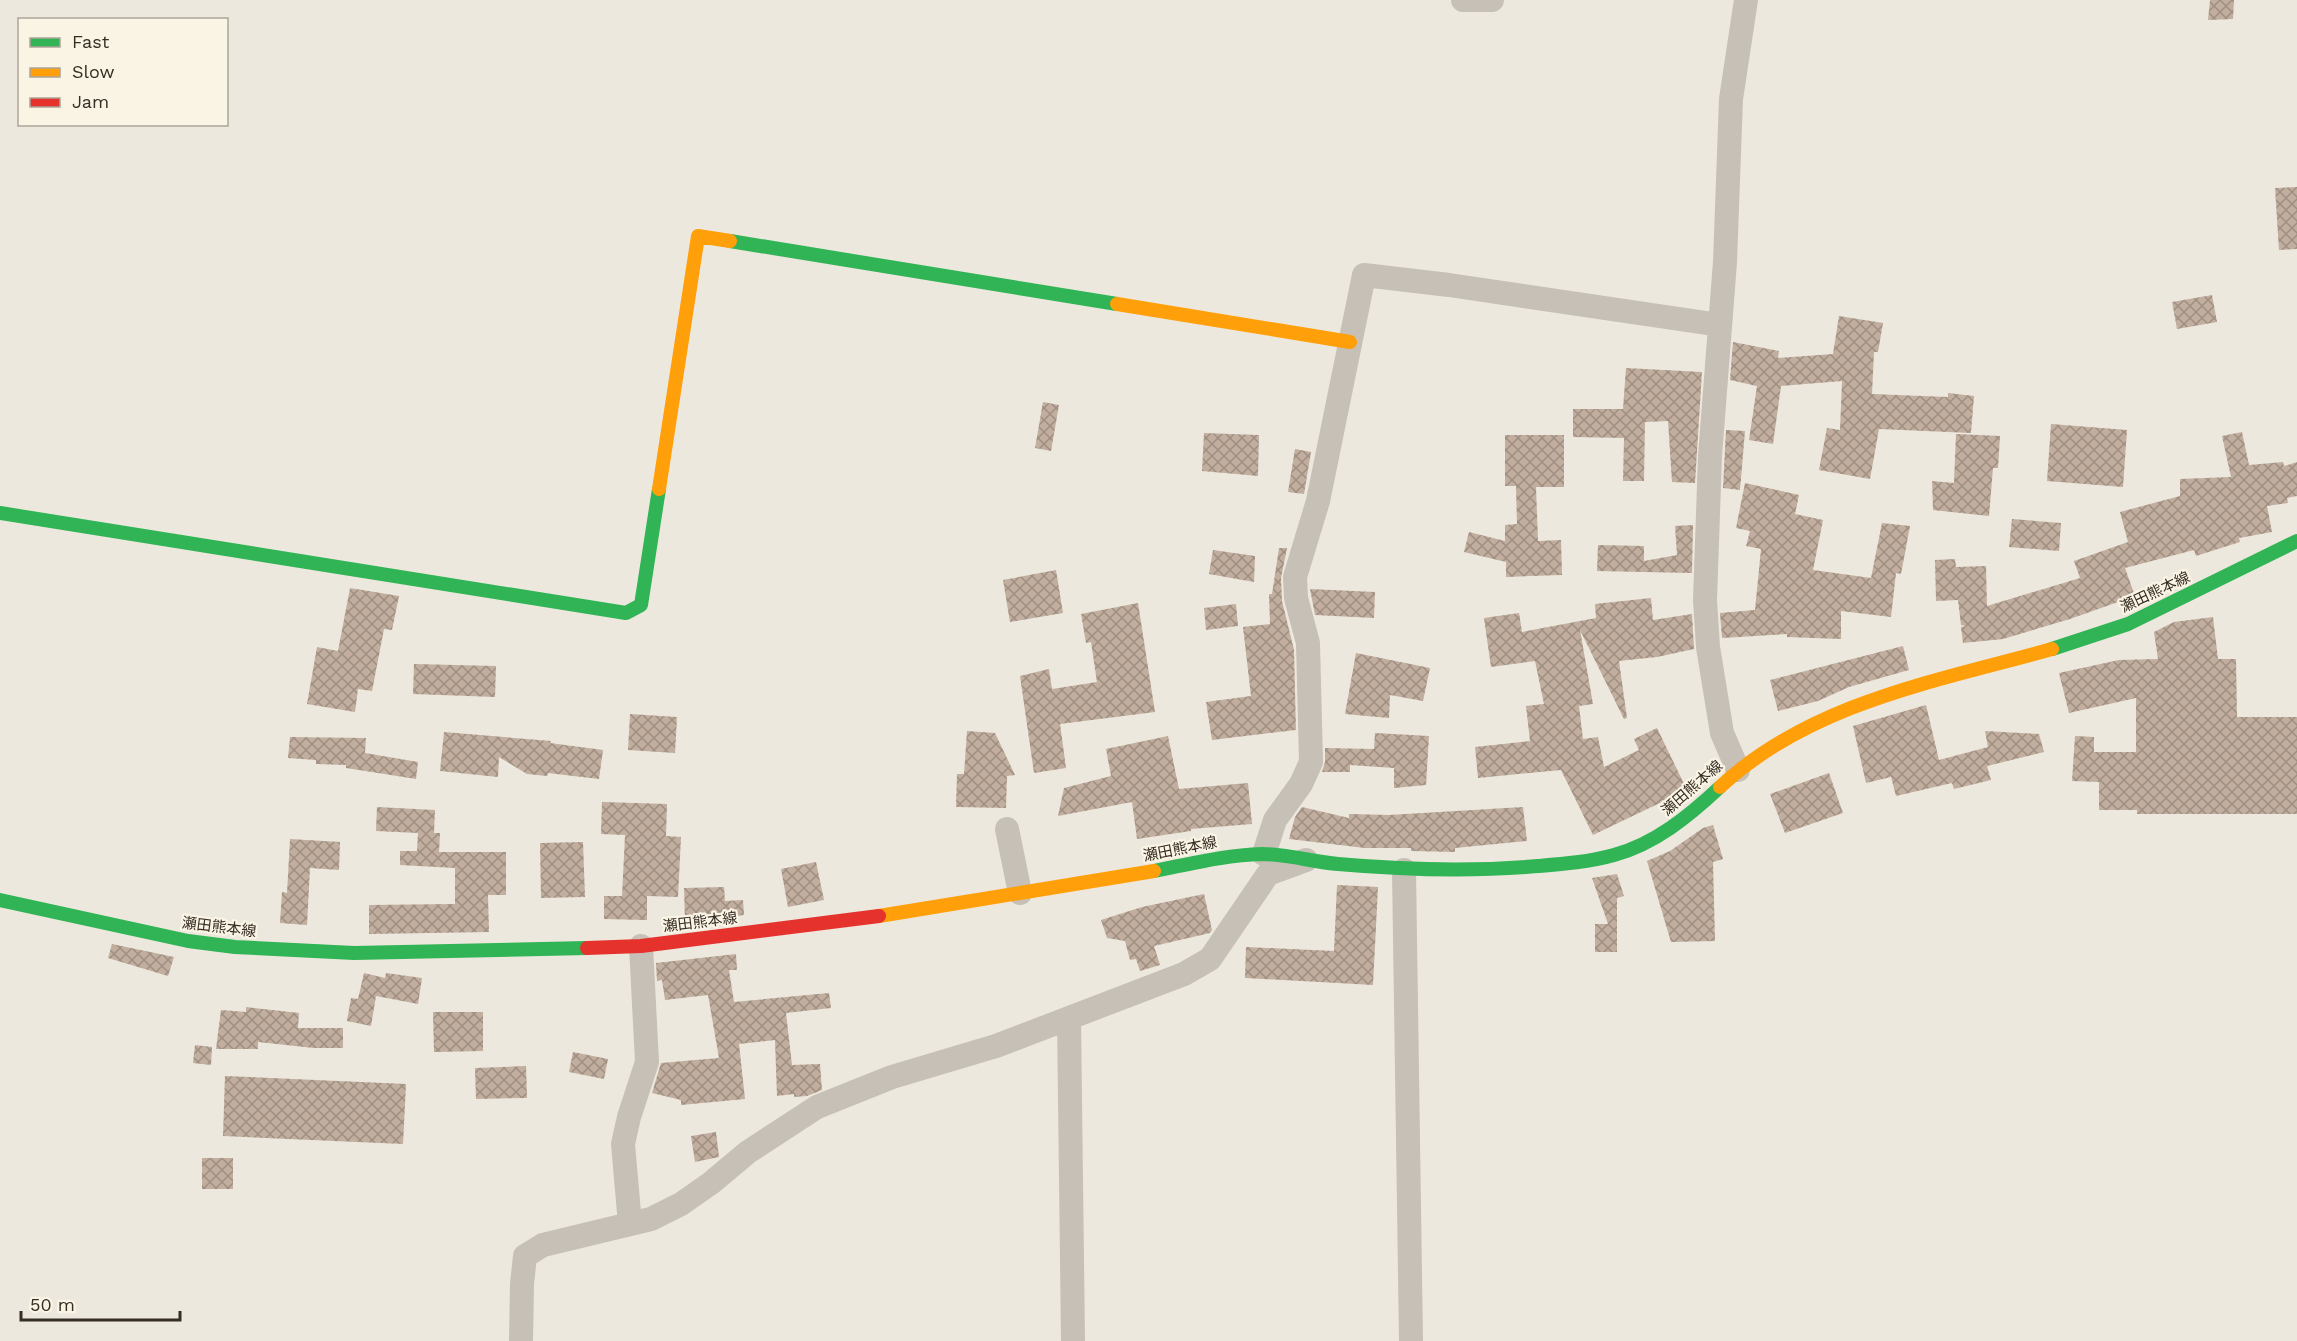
<svg xmlns="http://www.w3.org/2000/svg" width="2297" height="1341" viewBox="0 0 2297 1341" font-family="'Work Sans','Noto Sans JP',sans-serif">
	<style>
		.building { fill: url(#building-cross-hatch) }
		.lines { fill: none; stroke-linecap: round; stroke-linejoin: round }
		.street { stroke: #c6c0b7; stroke-width: 24 }
		.fast { stroke: #30b455; stroke-width: 14 }
		.slow { stroke: #ff9f0a; stroke-width: 14 }
		.jam { stroke: #e5322d; stroke-width: 14 }
		.labels { text-anchor: middle; dominant-baseline: central; stroke-width: 4.5; stroke-linejoin: round; paint-order: stroke }
		.street-label { font-size: 15px; fill: #362d25; stroke: #faf4e4 }
	</style>
	<defs>
		<pattern id="building-cross-hatch" width="8" height="8" patternUnits="userSpaceOnUse" patternTransform="scale(1.5)"><rect width="8" height="8" fill="#c2ae9e"/><path d="M0 0l8 8M0 8l8-8" fill="none" stroke="#9e8e81"/></pattern>
	</defs>
	<rect width="100%" height="100%" fill="#ede8dd"/>
	<path class="building" d="M 2210,0 L 2234,0 L 2233,19 L 2208,20 Z
		M 2297,187 L 2297,249 L 2279,250 L 2275,188 Z
		M 2212,295 L 2217,322 L 2177,329 L 2172,302 Z
		M 1839,316 L 1883,323 L 1878,352 L 1874,352 L 1872,394 L 1948,397 L 1948,393 L 1974,396 L 1971,433 L 1879,429 L 1870,479 L 1819,470 L 1827,428 L 1840,430 L 1842,381 L 1781,386 L 1773,444 L 1749,440 L 1757,386 L 1730,380 L 1733,342 L 1779,351 L 1778,358 L 1833,354 Z
		M 1626,368 L 1702,372 L 1695,483 L 1672,482 L 1668,421 L 1645,422 L 1644,481 L 1623,481 L 1624,438 L 1573,437 L 1573,409 L 1623,409 Z
		M 1043,402 L 1059,405 L 1051,451 L 1035,448 Z
		M 2051,424 L 2127,430 L 2123,487 L 2047,481 Z
		M 1726,430 L 1745,431 L 1740,490 L 1723,488 Z
		M 2242,432 L 2249,465 L 2283,462 L 2284,466 L 2297,462 L 2297,496 L 2287,498 L 2288,503 L 2267,506 L 2272,532 L 2239,538 L 2240,542 L 2196,556 L 2194,550 L 2125,568 L 2135,596 L 2070,619 L 2003,639 L 1963,643 L 1961,627 L 1966,626 L 1961,625 L 1958,600 L 1936,601 L 1935,560 L 1955,559 L 1956,567 L 1986,566 L 1987,606 L 2080,578 L 2074,561 L 2128,542 L 2120,512 L 2180,496 L 2180,479 L 2231,477 L 2222,436 Z
		M 1204,433 L 1259,435 L 1258,476 L 1202,471 Z
		M 1956,434 L 2000,436 L 1998,468 L 1993,468 L 1989,516 L 1933,510 L 1932,481 L 1954,483 Z
		M 1505,435 L 1564,435 L 1564,487 L 1536,487 L 1538,541 L 1561,540 L 1562,575 L 1506,577 L 1506,562 L 1464,552 L 1469,532 L 1505,541 L 1505,525 L 1517,524 L 1516,486 L 1505,486 Z
		M 1295,449 L 1311,452 L 1304,494 L 1288,492 Z
		M 1745,483 L 1799,495 L 1795,514 L 1823,520 L 1813,570 L 1871,578 L 1882,523 L 1910,526 L 1901,574 L 1896,573 L 1891,617 L 1841,611 L 1841,639 L 1787,637 L 1787,634 L 1722,638 L 1720,613 L 1755,610 L 1761,549 L 1746,546 L 1750,531 L 1736,528 Z
		M 2012,519 L 2061,523 L 2059,551 L 2009,547 Z
		M 1693,525 L 1692,573 L 1597,571 L 1598,545 L 1644,546 L 1644,561 L 1677,555 L 1675,526 Z
		M 1279,548 L 1287,548 L 1281,578 L 1282,601 L 1294,650 L 1296,730 L 1212,740 L 1206,702 L 1251,696 L 1243,627 L 1270,624 L 1269,594 L 1272,594 Z
		M 1213,550 L 1255,556 L 1254,582 L 1209,574 Z
		M 1056,570 L 1063,613 L 1010,622 L 1003,580 Z
		M 350,588 L 399,596 L 392,630 L 384,629 L 372,691 L 358,689 L 355,712 L 307,704 L 317,647 L 338,651 Z
		M 1310,589 L 1375,592 L 1374,618 L 1315,615 Z
		M 1651,598 L 1653,620 L 1692,614 L 1694,649 L 1657,657 L 1619,661 L 1627,718 L 1624,719 L 1580,630 L 1593,704 L 1579,706 L 1583,739 L 1598,737 L 1604,767 L 1639,750 L 1634,739 L 1657,728 L 1687,790 L 1593,835 L 1561,770 L 1478,778 L 1475,747 L 1530,741 L 1526,706 L 1544,704 L 1535,661 L 1491,667 L 1484,618 L 1519,613 L 1522,632 L 1596,618 L 1595,604 Z
		M 1138,603 L 1155,712 L 1060,724 L 1066,768 L 1034,773 L 1020,676 L 1049,669 L 1052,689 L 1097,682 L 1091,642 L 1086,643 L 1081,614 Z
		M 1236,604 L 1238,626 L 1206,630 L 1204,608 Z
		M 2213,617 L 2218,659 L 2236,659 L 2237,717 L 2297,717 L 2297,814 L 2137,814 L 2137,810 L 2099,810 L 2099,782 L 2072,781 L 2075,736 L 2094,737 L 2094,752 L 2136,752 L 2136,698 L 2069,713 L 2059,673 L 2119,660 L 2158,659 L 2154,632 L 2174,622 Z
		M 1903,646 L 1909,670 L 1849,687 L 1818,701 L 1778,711 L 1770,680 Z
		M 1356,653 L 1430,668 L 1423,701 L 1390,695 L 1389,718 L 1345,714 Z
		M 414,664 L 496,666 L 495,697 L 413,694 Z
		M 1926,705 L 1939,760 L 1988,747 L 1985,731 L 2039,734 L 2044,752 L 1987,766 L 1991,780 L 1954,789 L 1952,783 L 1896,796 L 1891,777 L 1866,783 L 1853,726 Z
		M 630,714 L 677,717 L 675,753 L 628,750 Z
		M 967,731 L 995,733 L 1015,775 L 1007,776 L 1006,808 L 956,807 L 957,774 L 964,774 Z
		M 444,732 L 551,741 L 550,743 L 603,750 L 599,779 L 548,773 L 547,776 L 527,774 L 499,757 L 498,777 L 440,771 Z
		M 1375,733 L 1429,736 L 1426,785 L 1394,788 L 1394,768 L 1350,765 L 1350,772 L 1322,772 L 1325,762 L 1325,748 L 1374,749 Z
		M 1168,736 L 1179,789 L 1248,783 L 1252,824 L 1191,829 L 1191,831 L 1137,839 L 1132,802 L 1058,816 L 1064,788 L 1111,776 L 1106,749 Z
		M 290,737 L 366,738 L 365,753 L 418,762 L 416,779 L 346,768 L 346,765 L 316,764 L 316,760 L 288,758 Z
		M 1829,773 L 1843,813 L 1785,833 L 1770,794 Z
		M 602,802 L 667,804 L 666,836 L 681,837 L 678,897 L 647,896 L 647,920 L 604,919 L 604,896 L 622,896 L 625,835 L 601,834 Z
		M 377,807 L 435,810 L 434,833 L 440,833 L 439,852 L 506,852 L 506,895 L 488,895 L 489,932 L 369,934 L 369,905 L 455,904 L 455,868 L 400,865 L 400,851 L 417,851 L 418,833 L 376,831 Z
		M 1302,807 L 1349,818 L 1349,814 L 1389,815 L 1523,807 L 1527,841 L 1455,848 L 1455,852 L 1411,851 L 1411,848 L 1365,848 L 1289,839 L 1295,817 Z
		M 1713,825 L 1723,859 L 1713,862 L 1715,941 L 1671,942 L 1647,861 L 1670,851 L 1703,828 Z
		M 290,839 L 340,842 L 339,870 L 310,868 L 307,925 L 280,923 L 282,892 L 287,893 Z
		M 583,842 L 585,897 L 541,898 L 540,843 Z
		M 816,862 L 824,900 L 788,907 L 781,869 Z
		M 1617,874 L 1624,896 L 1617,898 L 1617,952 L 1595,952 L 1595,924 L 1608,924 L 1592,878 Z
		M 1337,885 L 1378,887 L 1373,985 L 1245,978 L 1246,947 L 1334,951 Z
		M 724,887 L 725,901 L 743,900 L 744,915 L 685,922 L 684,888 Z
		M 1204,894 L 1212,930 L 1210,933 L 1154,946 L 1160,965 L 1140,971 L 1136,959 L 1130,960 L 1125,941 L 1107,938 L 1101,920 L 1142,907 Z
		M 112,944 L 174,957 L 168,976 L 108,958 Z
		M 736,954 L 737,970 L 729,970 L 734,1002 L 829,993 L 831,1008 L 786,1013 L 792,1065 L 820,1064 L 822,1090 L 807,1096 L 794,1097 L 794,1094 L 777,1096 L 775,1040 L 739,1044 L 745,1099 L 681,1105 L 681,1100 L 652,1093 L 661,1063 L 719,1058 L 708,995 L 665,1000 L 662,980 L 657,981 L 656,963 Z
		M 364,973 L 385,978 L 386,973 L 422,978 L 418,1004 L 376,996 L 371,1026 L 347,1021 L 351,998 L 358,999 Z
		M 246,1007 L 299,1013 L 298,1028 L 343,1028 L 343,1048 L 314,1048 L 258,1042 L 258,1049 L 216,1049 L 221,1010 L 246,1012 Z
		M 433,1012 L 483,1012 L 483,1051 L 434,1052 Z
		M 195,1045 L 212,1047 L 211,1065 L 193,1063 Z
		M 573,1052 L 608,1059 L 604,1079 L 569,1072 Z
		M 526,1066 L 527,1098 L 476,1099 L 475,1068 Z
		M 225,1076 L 406,1084 L 403,1144 L 223,1136 Z
		M 716,1132 L 719,1157 L 695,1162 L 691,1136 Z
		M 202,1158 L 233,1158 L 233,1189 L 202,1189 Z"/>
	<g class="lines">
		<path class="street" d="M 1463,0 L 1492,0
			M 1738,770 L 1722,733 L 1708,647 L 1705,600 L 1710,456 L 1725,262 L 1731,99 L 1746,0
			M 1007,829 L 1020,893
			M 1264,854 L 1275,820 L 1301,784 L 1311,762 L 1308,643 L 1296,598 L 1295,577 L 1318,501 L 1364,275 L 1449,285 L 1720,325
			M 1404,870 L 1411,1341
			M 1069,1019 L 1073,1341
			M 630,1224 L 623,1144 L 629,1117 L 647,1062 L 641,946
			M 521,1341 L 522,1284 L 525,1256 L 543,1245 L 651,1219 L 681,1204 L 711,1183 L 748,1152 L 817,1107 L 892,1077 L 996,1046 L 1184,974 L 1210,959 L 1268,874 L 1306,860"/>
		<path class="fast" d="M 730,241 L 1117,304
			M 0,513 L 626,613 L 641,605 L 659,489
			M 2052,649 L 2128,624 L 2297,541
			M 1154,871 C 1190,864 1225,855 1262,854 C 1287,854 1313,862 1338,864 C 1406,870 1470,872 1538,866 C 1563,864 1589,862 1614,855 C 1655,844 1689,816 1720,787
			M 0,900 L 188,941 L 235,947 L 354,953 L 587,948"/>
		<path class="slow" d="M 1117,304 L 1350,342
			M 659,489 L 698,236 L 730,241
			M 1720,787 C 1810,703 1937,681 2052,649
			M 879,916 L 1154,871"/>
		<path class="jam" d="M 587,948 L 641,946 L 879,916"/>
	</g>
	<g class="labels">
		<g class="street-label">
			<text transform="translate(2155 592) rotate(-25)">瀬田熊本線</text>
			<text transform="translate(1692 788) rotate(-41)">瀬田熊本線</text>
			<text transform="translate(1180 849) rotate(-11)">瀬田熊本線</text>
			<text transform="translate(700 922) rotate(-7)">瀬田熊本線</text>
			<text transform="translate(219 927) rotate(7)">瀬田熊本線</text>
		</g>
	</g>
	<rect x="18" y="18" width="210" height="108" fill="#faf4e4" stroke="#aca498" stroke-width="1.5"/>
	<rect x="30" y="38" width="30" height="9" fill="#30b455" stroke="#aca498" stroke-width="1.5"/>
	<text x="72" y="48" font-size="18" fill="#362d25">Fast</text>
	<rect x="30" y="68" width="30" height="9" fill="#ff9f0a" stroke="#aca498" stroke-width="1.5"/>
	<text x="72" y="78" font-size="18" fill="#362d25">Slow</text>
	<rect x="30" y="98" width="30" height="9" fill="#e5322d" stroke="#aca498" stroke-width="1.5"/>
	<text x="72" y="108" font-size="18" fill="#362d25">Jam</text>
	<path d="M21 1311v9h159v-9" fill="none" stroke="#362d25" stroke-width="3"/>
	<text x="30" y="1311" font-size="18" fill="#362d25" stroke="#faf4e4" stroke-width="4.5" paint-order="stroke">50 m</text>
</svg>
